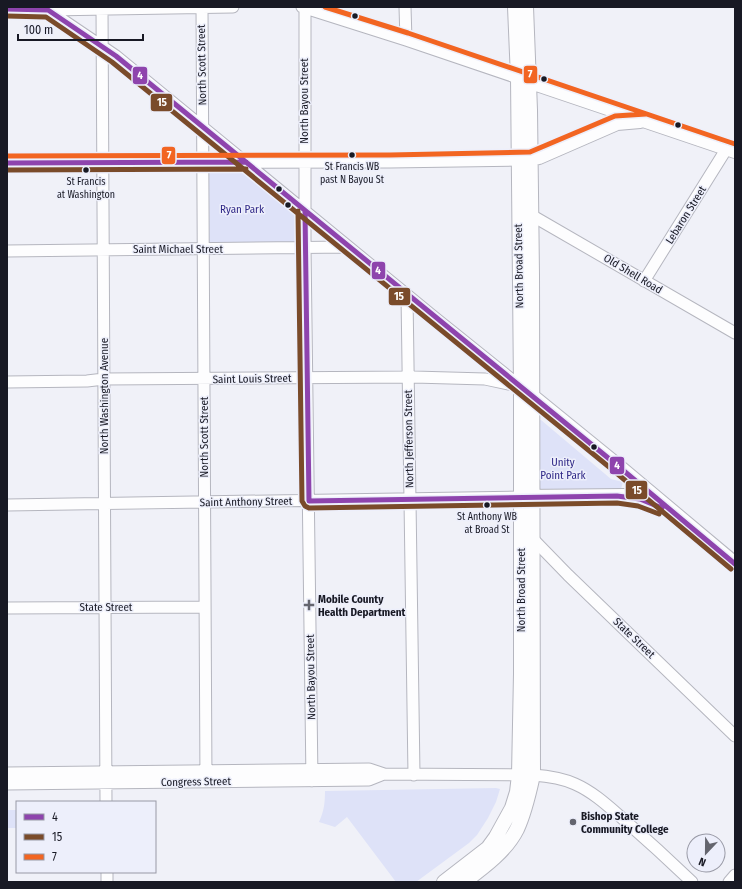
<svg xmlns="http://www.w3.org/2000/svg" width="742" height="889" viewBox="0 0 742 889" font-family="'Fira Sans Condensed',sans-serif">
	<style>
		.green { fill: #dee2f8 }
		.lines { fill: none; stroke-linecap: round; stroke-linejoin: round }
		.minor-casing { stroke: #b5b6bf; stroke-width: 13 }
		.major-casing { stroke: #b5b6bf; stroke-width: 16 }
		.minor { stroke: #fdfdfe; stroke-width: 11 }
		.major { stroke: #fdfdfe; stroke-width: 14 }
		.bus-1-casing { stroke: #edeffb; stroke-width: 8 }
		.bus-2-casing { stroke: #edeffb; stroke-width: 8 }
		.bus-3-casing { stroke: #edeffb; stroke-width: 8 }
		.bus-1 { stroke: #8e44ad; stroke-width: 5 }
		.bus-2 { stroke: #7a4b2a; stroke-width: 5 }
		.bus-3 { stroke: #f26522; stroke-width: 5 }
		.bus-dot { fill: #181924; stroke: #edeffb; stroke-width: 1.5 }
		.poi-dot { fill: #64656e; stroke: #edeffb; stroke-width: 1.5 }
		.labels { text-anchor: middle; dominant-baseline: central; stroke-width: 3; stroke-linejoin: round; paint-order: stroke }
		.bus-label { font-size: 10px; fill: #181924; stroke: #edeffb }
		.street-label { font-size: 11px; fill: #181924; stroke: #edeffb }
		.park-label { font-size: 11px; fill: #302988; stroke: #edeffb }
		.poi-label { font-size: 11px; font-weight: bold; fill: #181924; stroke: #edeffb; text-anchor: start }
		.line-badge { stroke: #edeffb; stroke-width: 1.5 }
		.badge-label { font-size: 11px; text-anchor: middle; font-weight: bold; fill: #fff }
	</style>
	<rect width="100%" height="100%" fill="#f0f1f8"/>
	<path class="green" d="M 203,162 L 246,162 L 305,211 L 305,247 L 203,249 Z
		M 541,420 L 611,479 L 623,482 L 621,489 L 540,491 L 538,421 Z
		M 496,788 L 500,789 L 496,802 L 488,818 L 477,835 L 469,843 L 416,882 L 396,882 L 347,817 L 335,827 L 319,822 C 324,811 325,803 325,791 Z
		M 7,810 L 17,810 L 17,828 L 7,828 Z"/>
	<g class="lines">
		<g class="minor-casing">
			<path id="minor" d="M 102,7 L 106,802
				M 202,7 L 206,782
				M 302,7 L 406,40 L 518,78
				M 305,7 L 305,247 L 312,781
				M 405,7 L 406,40
				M 7,9 L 48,10 L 233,7
				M 48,10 L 116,56 L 434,317 L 521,387
				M 7,163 L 390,162 L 518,160
				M 531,215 L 735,333
				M 7,251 L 348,247
				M 644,281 L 727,148
				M 407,295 L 414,775
				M 7,382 L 87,381 L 104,379 L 414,377 L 485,379 L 518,386
				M 7,505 L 521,497
				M 533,539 L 568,575 L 735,736
				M 7,608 L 205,607
				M 7,773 L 369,769 L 384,774 L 533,775 C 547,776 562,778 575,784 C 593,792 607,805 622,818 C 646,839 669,860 692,882
				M 7,784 L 369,780 L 384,774
				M 107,872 L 107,882
				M 729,882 L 735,875"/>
		</g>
		<g class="major-casing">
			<path id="major" d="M 522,79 L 735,151
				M 522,160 L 531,159 L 539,157 L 617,123 L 640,121
				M 527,392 L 618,466 L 735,564
				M 523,497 L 625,496 L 640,499 L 663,508
				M 444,882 L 488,848 L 496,837 L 512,808 L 517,792 L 519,775 L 521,674 L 521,387 L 518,78 L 515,7
				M 464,882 C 484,867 506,851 517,829 C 525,812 529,793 533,775 L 532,275 L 530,110 L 526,7"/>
		</g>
		<use href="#minor" class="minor"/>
		<use href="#major" class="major"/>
		<g class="bus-1-casing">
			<path id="bus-1" d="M 7,9 L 48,10 L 116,56 L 618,466 L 735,564
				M 7,163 L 246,162
				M 305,211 L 309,501 L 617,496 L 640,499 L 662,508"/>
		</g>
		<g class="bus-2-casing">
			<path id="bus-2" d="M 7,16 L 46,17 L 112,62 L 614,471 L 731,569
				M 7,170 L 246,169
				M 298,211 L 302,501 L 305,506 L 309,508 L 617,503 L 638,506 L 659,514"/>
		</g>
		<g class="bus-3-casing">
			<path id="bus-3" d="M 325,7 L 408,33 L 735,144
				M 7,156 L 390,155 L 530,152 L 615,116 L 646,114"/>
		</g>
		<use href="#bus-1" class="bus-1"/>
		<use href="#bus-2" class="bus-2"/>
		<use href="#bus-3" class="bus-3"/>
	</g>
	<g class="bus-dot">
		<circle cx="355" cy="16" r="3.5"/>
		<circle cx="544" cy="79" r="3.5"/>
		<circle cx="678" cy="125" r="3.5"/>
		<circle cx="352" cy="155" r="3.5"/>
		<circle cx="86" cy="170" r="3.5"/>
		<circle cx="279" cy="189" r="3.5"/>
		<circle cx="288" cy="205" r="3.5"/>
		<circle cx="594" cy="447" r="3.5"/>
		<circle cx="487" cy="505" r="3.5"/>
	</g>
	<g class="poi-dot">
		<path d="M307 599h4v4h4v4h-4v4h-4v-4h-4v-4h4z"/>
		<circle cx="573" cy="822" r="4"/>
	</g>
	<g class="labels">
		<g class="bus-label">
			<text x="352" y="167">St Francis WB<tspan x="352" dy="13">past N Bayou St</tspan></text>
			<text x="86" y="182">St Francis<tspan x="86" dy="13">at Washington</tspan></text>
			<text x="487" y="517">St Anthony WB<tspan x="487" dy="13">at Broad St</tspan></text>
		</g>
		<g class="street-label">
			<text transform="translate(202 65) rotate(-91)">North Scott Street</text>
			<text transform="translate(304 101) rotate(-90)">North Bayou Street</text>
			<text transform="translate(686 215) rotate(-58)">Lebaron Street</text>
			<text x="178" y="249">Saint Michael Street</text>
			<text transform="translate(519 266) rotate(-91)">North Broad Street</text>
			<text transform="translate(633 274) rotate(31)">Old Shell Road</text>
			<text transform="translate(252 379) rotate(-1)">Saint Louis Street</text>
			<text transform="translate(104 396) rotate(-90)">North Washington Avenue</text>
			<text transform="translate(204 437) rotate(-90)">North Scott Street</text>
			<text transform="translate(409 439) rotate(-91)">North Jefferson Street</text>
			<text transform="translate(246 502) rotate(-1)">Saint Anthony Street</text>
			<text transform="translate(521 590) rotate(-90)">North Broad Street</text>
			<text x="106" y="607">State Street</text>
			<text transform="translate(634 638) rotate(44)">State Street</text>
			<text transform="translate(311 677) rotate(-91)">North Bayou Street</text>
			<text transform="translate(196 782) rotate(-1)">Congress Street</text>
		</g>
		<g class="park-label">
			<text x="242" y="209">Ryan Park</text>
			<text x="563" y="462">Unity<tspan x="563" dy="13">Point Park</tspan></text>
		</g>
		<g class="poi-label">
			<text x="318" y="599">Mobile County<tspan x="318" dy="13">Health Department</tspan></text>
			<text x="581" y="816">Bishop State<tspan x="581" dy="13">Community College</tspan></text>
		</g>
	</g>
	<g class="line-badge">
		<rect x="523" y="65" width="15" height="19" rx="4" fill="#f26522"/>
		<rect x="132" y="66" width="16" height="19" rx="4" fill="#8e44ad"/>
		<rect x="150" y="93" width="23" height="19" rx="4" fill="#7a4b2a"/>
		<rect x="161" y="146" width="15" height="19" rx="4" fill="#f26522"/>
		<rect x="371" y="261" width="15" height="19" rx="4" fill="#8e44ad"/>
		<rect x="388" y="287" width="23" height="19" rx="4" fill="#7a4b2a"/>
		<rect x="609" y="456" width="16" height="19" rx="4" fill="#8e44ad"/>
		<rect x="625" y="480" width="23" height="20" rx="4" fill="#7a4b2a"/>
	</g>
	<g class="badge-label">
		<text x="530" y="78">7</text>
		<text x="140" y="79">4</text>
		<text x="162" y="106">15</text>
		<text x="169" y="159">7</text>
		<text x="378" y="274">4</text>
		<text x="399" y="300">15</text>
		<text x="617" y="469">4</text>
		<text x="637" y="494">15</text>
	</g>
	<rect width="742" height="889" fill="none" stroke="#181924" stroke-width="16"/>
	<rect x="16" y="801" width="140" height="72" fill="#edeffb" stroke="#9899a5"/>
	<rect x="24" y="814" width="20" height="6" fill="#8e44ad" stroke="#9899a5"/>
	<text x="52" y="821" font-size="12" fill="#181924">4</text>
	<rect x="24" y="834" width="20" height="6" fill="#7a4b2a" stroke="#9899a5"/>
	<text x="52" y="841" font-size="12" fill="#181924">15</text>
	<rect x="24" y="854" width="20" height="6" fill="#f26522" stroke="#9899a5"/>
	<text x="52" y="861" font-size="12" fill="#181924">7</text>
	<g transform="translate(706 853) rotate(202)"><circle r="19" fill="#edeffb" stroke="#9899a5"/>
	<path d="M0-3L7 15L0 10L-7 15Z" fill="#64656e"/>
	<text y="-6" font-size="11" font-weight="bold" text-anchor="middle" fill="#181924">N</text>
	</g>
	<path d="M18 34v6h125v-6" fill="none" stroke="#181924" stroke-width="2"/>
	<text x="24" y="34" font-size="12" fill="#181924" stroke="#edeffb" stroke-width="3" paint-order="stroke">100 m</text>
</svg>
